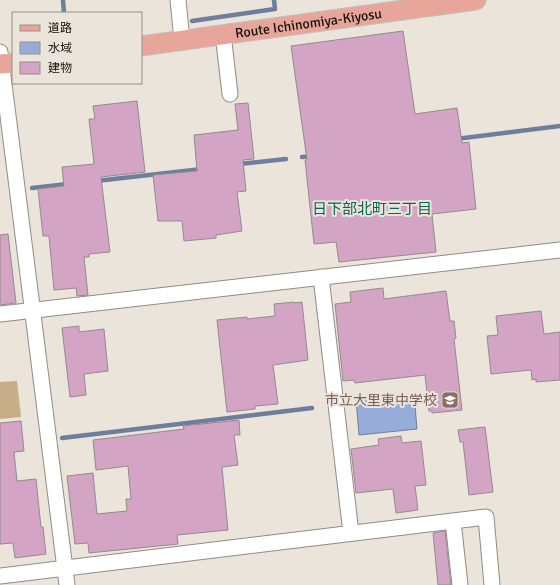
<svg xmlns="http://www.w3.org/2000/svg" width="560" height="585" viewBox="0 0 560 585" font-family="Signika,'Noto Sans JP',sans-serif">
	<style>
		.green { fill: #c7ad88 }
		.water { fill: #95add8; stroke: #6e7e9c }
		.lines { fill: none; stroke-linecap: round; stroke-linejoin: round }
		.stream { stroke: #6e7e9c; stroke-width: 4.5 }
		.building { fill: #d3a4c3; stroke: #938a90 }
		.minor-casing { stroke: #918c84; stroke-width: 17 }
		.major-casing { stroke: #c2c1c1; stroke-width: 21 }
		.minor { stroke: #fff; stroke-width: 15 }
		.major { stroke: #e8a69a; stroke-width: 19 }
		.labels { text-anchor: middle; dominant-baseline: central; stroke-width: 4; stroke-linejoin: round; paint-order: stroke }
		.street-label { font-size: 14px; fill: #14120f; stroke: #eae4db }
		.education-label { font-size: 14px; fill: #785e54; stroke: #eae4db; text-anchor: end }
		.neighbourhood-label { font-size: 15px; fill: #096558; stroke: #eae4db }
	</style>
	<rect width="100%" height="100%" fill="#eae4db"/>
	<path class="green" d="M 17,381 L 21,417 L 0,419 L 0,382 Z"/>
	<path class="water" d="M 414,394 L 417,429 L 359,435 L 356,399 Z"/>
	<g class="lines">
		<path class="stream" d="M 63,0 L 64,13
			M 192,21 L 275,9 L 274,0
			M 456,139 L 560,126
			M 302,157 L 313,156
			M 239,164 L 286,159
			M 96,181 L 202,169
			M 32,188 L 68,184
			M 62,438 L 312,408"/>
	</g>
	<path class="building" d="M 403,31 L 415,114 L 457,108 L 462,143 L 469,142 L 476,209 L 432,214 L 436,252 L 339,262 L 336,242 L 314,244 L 305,160 L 307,160 L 291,46 Z
		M 137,101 L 145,172 L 101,177 L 110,252 L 89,254 L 89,257 L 84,257 L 88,295 L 77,296 L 76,288 L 54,290 L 49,236 L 43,236 L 38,189 L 64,186 L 62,167 L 94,164 L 89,119 L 95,119 L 93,106 Z
		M 248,103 L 254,159 L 243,160 L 246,191 L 237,192 L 242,231 L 216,235 L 216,238 L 184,241 L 182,221 L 158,221 L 153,175 L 197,171 L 194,135 L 238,130 L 235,104 Z
		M 8,234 L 16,303 L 0,305 L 0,235 Z
		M 383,288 L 384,299 L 446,291 L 450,321 L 454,321 L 456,338 L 454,339 L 462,410 L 432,413 L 432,411 L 429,411 L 425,375 L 355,383 L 354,380 L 343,381 L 335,304 L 351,302 L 350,292 Z
		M 294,302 L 294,303 L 302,302 L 308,360 L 273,365 L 278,404 L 255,406 L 255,409 L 227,412 L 217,320 L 247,317 L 247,319 L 275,316 L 274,304 Z
		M 541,311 L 544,334 L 560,332 L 560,380 L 536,382 L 536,379 L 532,380 L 531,370 L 491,374 L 487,336 L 498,335 L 496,316 Z
		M 79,326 L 79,332 L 104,329 L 108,371 L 84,374 L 86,395 L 70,397 L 62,328 Z
		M 239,420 L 240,435 L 234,435 L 238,465 L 222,467 L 228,530 L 177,535 L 178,544 L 89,553 L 88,543 L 75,544 L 67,476 L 93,473 L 97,514 L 127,511 L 126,499 L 131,499 L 128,466 L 96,470 L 93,440 L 184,429 L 183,426 Z
		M 21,421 L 24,451 L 14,452 L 17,481 L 36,479 L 41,527 L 43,527 L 46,554 L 15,558 L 13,543 L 0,544 L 0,423 Z
		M 485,427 L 493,492 L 469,495 L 463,442 L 460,442 L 458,430 Z
		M 401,436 L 402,443 L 421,441 L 426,485 L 415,486 L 418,510 L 396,513 L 393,489 L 356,493 L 351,449 L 379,445 L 378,439 Z
		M 445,531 L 451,585 L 438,585 L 433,533 Z"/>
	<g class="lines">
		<g class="minor-casing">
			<path id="minor" d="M 178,0 L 182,40
				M 223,34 L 230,94
				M 0,52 L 67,585
				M 321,277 L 351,533
				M 0,314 L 560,250
				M 453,521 L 460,585
				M 0,576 L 486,517 L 492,585"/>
		</g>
		<g class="major-casing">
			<g id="major">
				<path id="s1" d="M 141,46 L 476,0"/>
				<path d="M 0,64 L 13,63"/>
			</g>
		</g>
		<use href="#minor" class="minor"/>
		<use href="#major" class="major"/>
	</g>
	<defs>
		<g id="school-square" transform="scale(0.9)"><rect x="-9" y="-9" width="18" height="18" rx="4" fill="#8d6e63" stroke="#eae4db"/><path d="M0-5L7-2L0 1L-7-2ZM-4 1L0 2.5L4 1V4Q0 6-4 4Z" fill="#fff"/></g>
	</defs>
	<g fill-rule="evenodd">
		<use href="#school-square" x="450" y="400"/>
	</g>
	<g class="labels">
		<g class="street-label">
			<text stroke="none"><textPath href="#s1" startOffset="169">Route Ichinomiya-Kiyosu</textPath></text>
		</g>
		<g class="education-label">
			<text x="437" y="400">市立大里東中学校</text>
		</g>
		<g class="neighbourhood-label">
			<text x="372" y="209">日下部北町三丁目</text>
		</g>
	</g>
	<rect x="12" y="12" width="130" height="72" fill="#eae4db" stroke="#949089"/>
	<rect x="20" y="25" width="20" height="6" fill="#e8a69a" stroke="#949089"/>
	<text x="48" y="32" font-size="12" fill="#14120f">道路</text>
	<rect x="20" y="42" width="20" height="12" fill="#95add8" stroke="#949089"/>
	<text x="48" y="52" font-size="12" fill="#14120f">水域</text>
	<rect x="20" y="62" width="20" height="12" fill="#d3a4c3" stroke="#949089"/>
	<text x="48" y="72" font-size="12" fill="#14120f">建物</text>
</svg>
